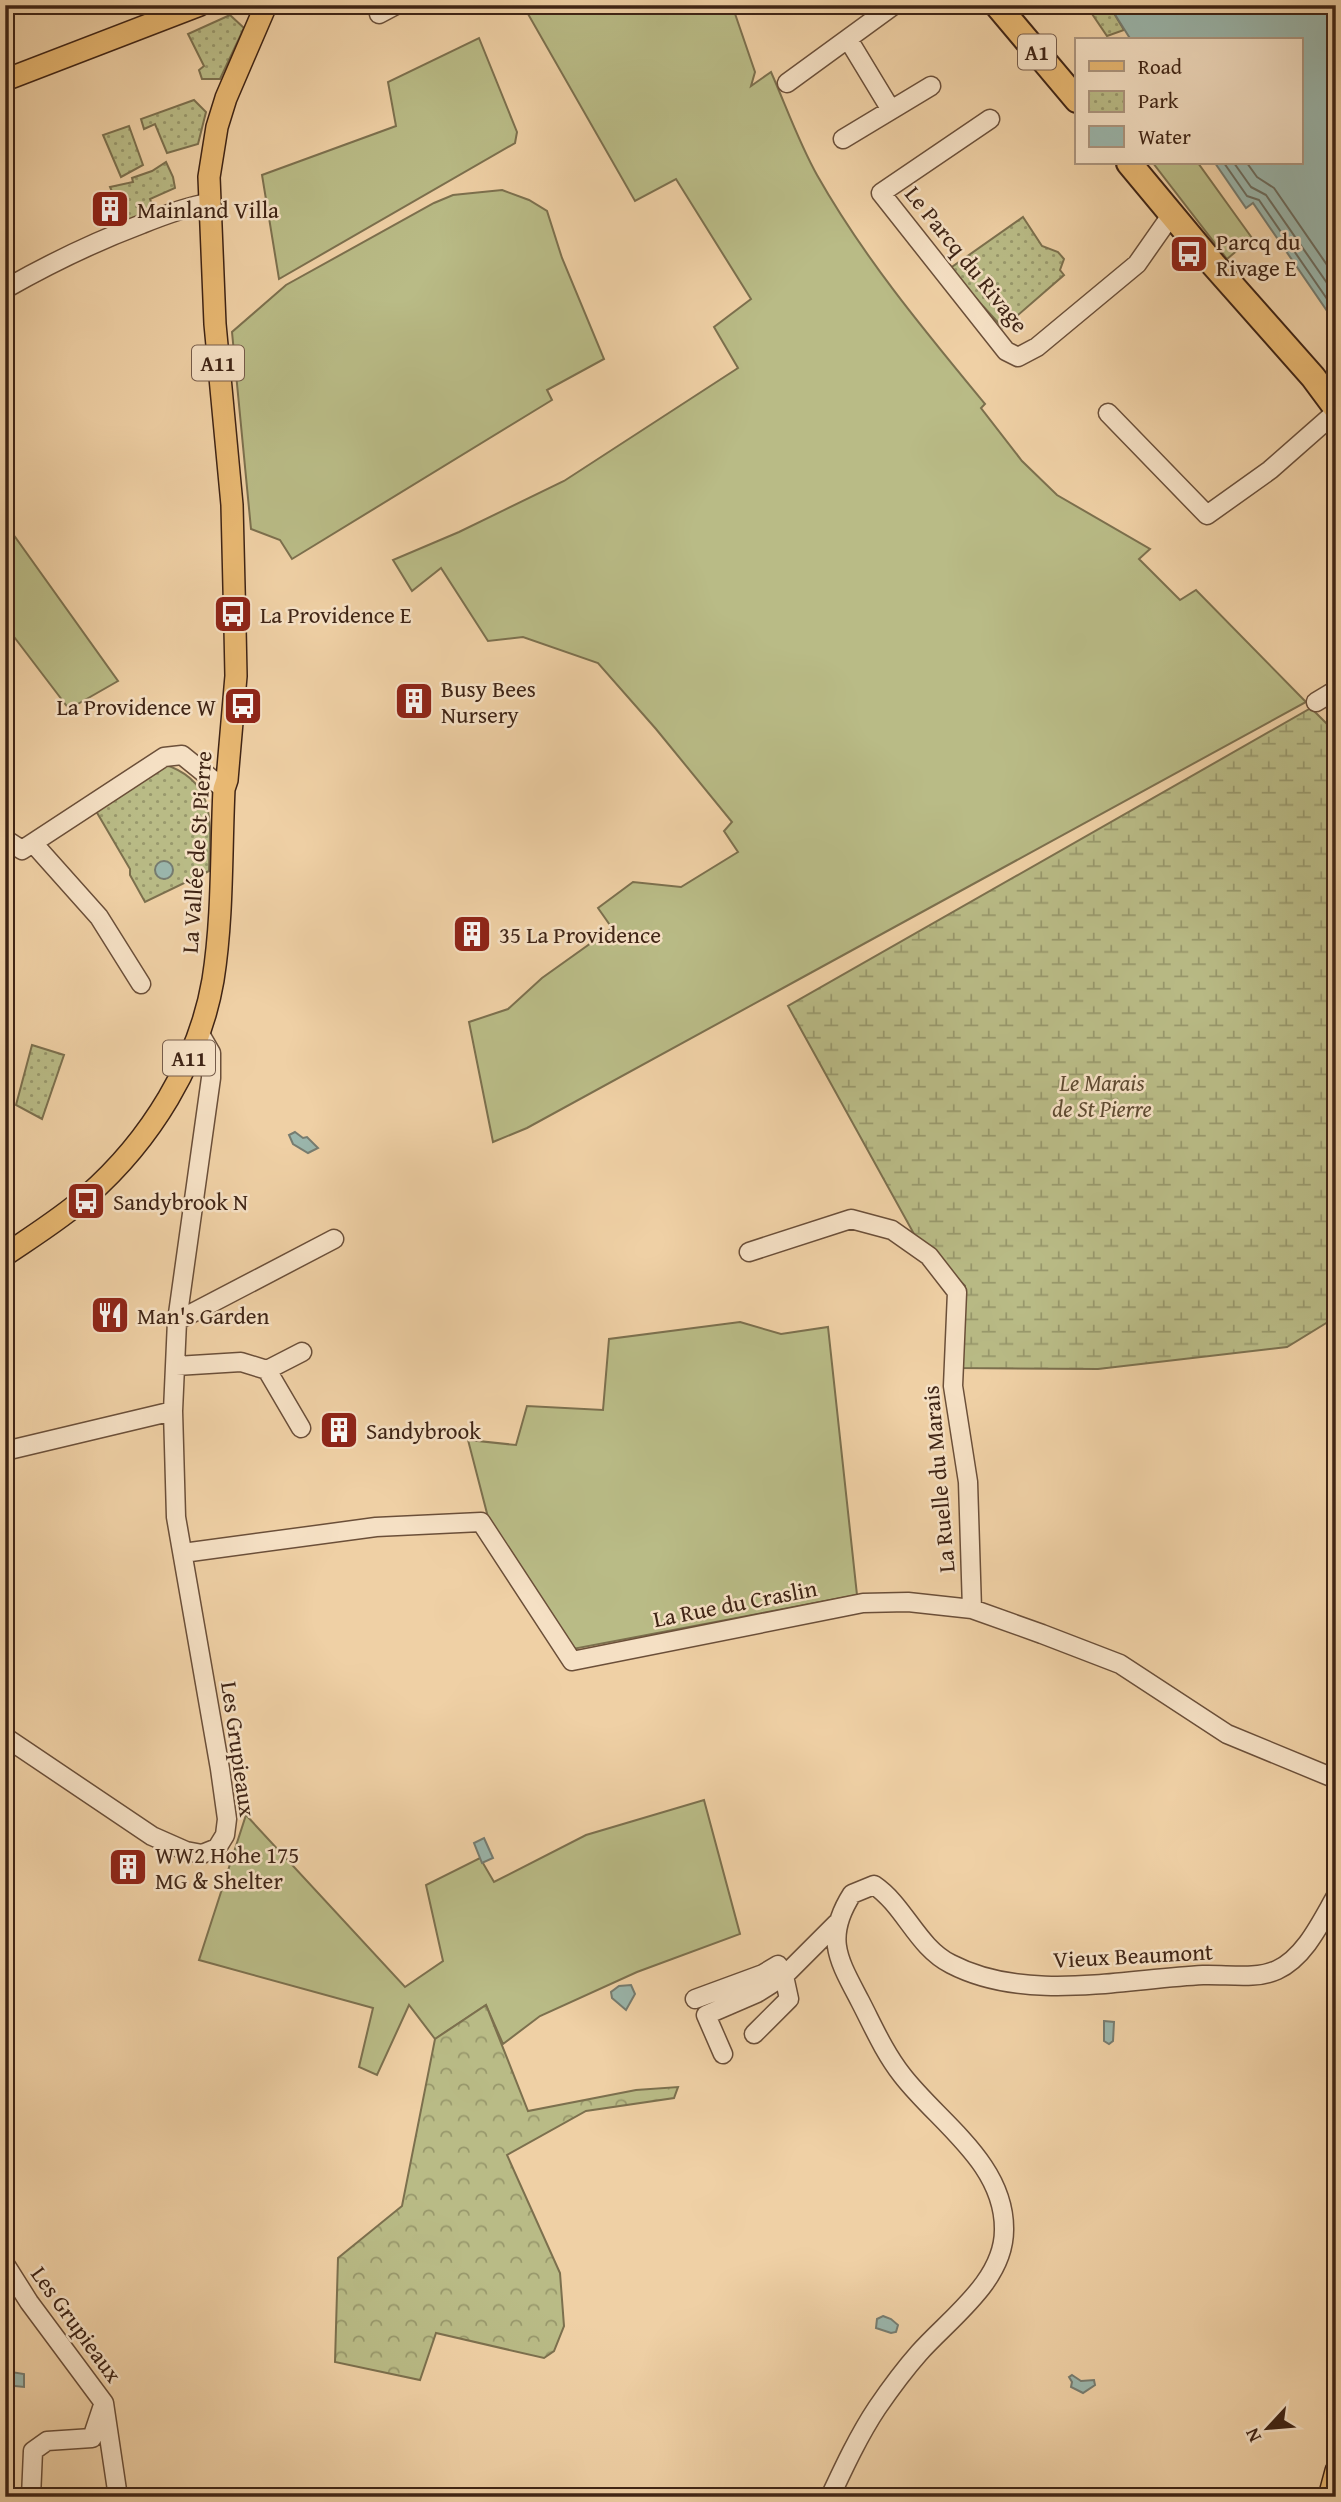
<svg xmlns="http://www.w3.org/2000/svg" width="1341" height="2502" viewBox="0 0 1341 2502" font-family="'Gentium Book Plus',serif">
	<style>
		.grass { fill: #b9bb86; stroke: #7c704e; stroke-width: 2 }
		.forest { fill: url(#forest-crowns); stroke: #7c704e; stroke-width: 2 }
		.wetland { fill: url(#wetland-marsh); stroke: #7c704e; stroke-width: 2 }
		.park { fill: url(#park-dots); stroke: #7c704e; stroke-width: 2 }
		.water { fill: #9ab6ac; stroke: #767c70; stroke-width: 2 }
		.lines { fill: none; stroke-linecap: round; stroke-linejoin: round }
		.shore { stroke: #6c6d60; stroke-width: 2 }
		.minor-casing { stroke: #6b4f39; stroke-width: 21 }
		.major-casing { stroke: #3f2415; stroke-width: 24 }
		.highway-casing { stroke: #3f2415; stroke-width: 28 }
		.minor { stroke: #f5e0c4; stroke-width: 18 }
		.major { stroke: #e8b872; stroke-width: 21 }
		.highway { stroke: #e8b872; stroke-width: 24 }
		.labels { text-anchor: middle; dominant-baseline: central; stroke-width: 5; stroke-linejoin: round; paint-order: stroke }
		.shield { fill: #f5e0c4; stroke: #765c4a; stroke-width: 2 }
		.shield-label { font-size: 21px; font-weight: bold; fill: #3f2415 }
		.poi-label { font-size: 23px; fill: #3f2415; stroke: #f5e0c4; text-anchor: start }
		.street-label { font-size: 23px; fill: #3f2415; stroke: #f5e0c4 }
		.park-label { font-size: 23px; font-style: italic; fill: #5e4a31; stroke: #f5e0c4 }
	</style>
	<defs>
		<pattern id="forest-crowns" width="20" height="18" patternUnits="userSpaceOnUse" patternTransform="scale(1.75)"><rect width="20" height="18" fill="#b9bb86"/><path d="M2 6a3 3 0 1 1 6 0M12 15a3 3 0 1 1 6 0" fill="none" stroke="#98986c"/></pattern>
		<pattern id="wetland-marsh" width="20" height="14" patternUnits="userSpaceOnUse" patternTransform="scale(1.75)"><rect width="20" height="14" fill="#b9bb86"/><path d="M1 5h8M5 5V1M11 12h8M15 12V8" fill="none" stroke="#98986c"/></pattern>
		<pattern id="park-dots" width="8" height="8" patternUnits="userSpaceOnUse" patternTransform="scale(1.75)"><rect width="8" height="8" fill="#b9bb86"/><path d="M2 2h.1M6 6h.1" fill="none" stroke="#98986c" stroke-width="1.8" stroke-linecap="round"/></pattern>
	</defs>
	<rect width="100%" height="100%" fill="#efd0a5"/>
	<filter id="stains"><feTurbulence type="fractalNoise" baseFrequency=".00286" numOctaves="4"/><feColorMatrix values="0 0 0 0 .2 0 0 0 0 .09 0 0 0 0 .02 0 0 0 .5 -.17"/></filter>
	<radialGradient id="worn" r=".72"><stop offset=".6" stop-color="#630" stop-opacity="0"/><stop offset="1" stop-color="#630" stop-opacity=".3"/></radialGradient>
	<path class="grass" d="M 546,5 L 732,5 L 755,72 L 751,86 L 771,72 C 786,106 799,143 817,175 C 864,258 924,330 985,404 L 981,408 L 1022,461 L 1057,495 L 1150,549 L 1139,559 L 1180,600 L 1196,590 L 1306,702 L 527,1128 L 493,1142 L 469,1022 L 508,1009 L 542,978 L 612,928 L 598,908 L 633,882 L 681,887 L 738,852 L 724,831 L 732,822 L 656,729 L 598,663 L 523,637 L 488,641 L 441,568 L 412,591 L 393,560 L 459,532 L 564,481 L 738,368 L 714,327 L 751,299 L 676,179 L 635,201 L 528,14 Z
		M 479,38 L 517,132 L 515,143 L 279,279 L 262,175 L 396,126 L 388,82 Z
		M 1153,163 L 1198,163 L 1252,238 L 1227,259 Z
		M 502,190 L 529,200 L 547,211 L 562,258 L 604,359 L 547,390 L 552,400 L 292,559 L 280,540 L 251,529 L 232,332 L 286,285 L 434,203 L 453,195 Z
		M 5,519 L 13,534 L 118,681 L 69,709 L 5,625 Z
		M 740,1322 L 781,1334 L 828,1327 L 857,1595 L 573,1649 L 489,1521 L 468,1440 L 516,1445 L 527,1406 L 603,1410 L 609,1339 Z
		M 704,1800 L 740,1934 L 637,1972 L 540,2016 L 503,2044 L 486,2005 L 435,2039 L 409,2005 L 377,2075 L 359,2067 L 373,2008 L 199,1960 L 246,1815 L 405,1987 L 443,1961 L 426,1885 L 480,1858 L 494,1882 L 586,1835 Z"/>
	<path class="forest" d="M 486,2005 L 528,2111 L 636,2090 L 678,2087 L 674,2098 L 586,2111 L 507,2155 L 560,2273 L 564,2326 L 554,2351 L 544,2358 L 436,2333 L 420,2380 L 335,2362 L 338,2258 L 402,2206 L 435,2039 Z"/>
	<path class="wetland" d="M 1311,708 L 1336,733 L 1336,1317 L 1287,1347 L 1098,1369 L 960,1368 L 965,1286 L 914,1234 L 788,1006 Z"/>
	<path class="park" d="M 1086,5 L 1109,5 L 1124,30 L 1107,36 Z
		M 230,15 L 244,28 L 220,79 L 202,79 L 199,70 L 204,66 L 188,34 Z
		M 194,100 L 206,112 L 198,144 L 167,153 L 155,124 L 144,129 L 141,119 Z
		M 129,126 L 143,165 L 121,177 L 103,135 Z
		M 166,162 L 173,177 L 175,188 L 150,199 L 156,215 L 131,226 L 118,195 L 114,196 L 110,187 L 133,182 L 132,178 L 152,171 Z
		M 1023,217 L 1042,246 L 1058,252 L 1064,259 L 1060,270 L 1064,275 L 1003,328 L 949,269 Z
		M 163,764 C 218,781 210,824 209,871 L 145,902 L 130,875 L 130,869 L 96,811 Z
		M 32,1045 L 64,1055 L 42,1119 L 16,1105 Z"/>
	<path class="water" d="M 1109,5 L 1336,5 L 1336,324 L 1253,203 L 1246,208 L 1215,163 L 1301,163 L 1301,40 L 1131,40 Z
		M155 870a9 9 0 1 1 18 0a9 9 0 1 1-18 0Z
		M 295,1132 L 303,1138 L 307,1137 L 318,1148 L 308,1153 L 293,1144 L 289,1135 Z
		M 484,1838 L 493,1858 L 482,1863 L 474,1843 Z
		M 631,1985 L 635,1994 L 626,2010 L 612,1998 L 611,1992 L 619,1986 Z
		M 1104,2021 L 1114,2022 L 1113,2041 L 1109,2044 L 1104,2041 Z
		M 883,2316 L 891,2319 L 898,2325 L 896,2332 L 891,2333 L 876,2328 L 877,2319 Z
		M 5,2371 L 24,2374 L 24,2387 L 5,2385 Z
		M 1072,2375 L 1081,2381 L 1094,2380 L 1095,2385 L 1083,2393 L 1071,2387 L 1072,2382 L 1069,2377 Z"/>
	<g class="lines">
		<path class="shore" d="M 1224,163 L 1247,196 L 1259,200 L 1336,312
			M 1234,163 L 1251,187 L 1266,195 L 1336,296
			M 1247,163 L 1257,177 L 1274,188 L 1336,278"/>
		<g class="minor-casing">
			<path id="minor" d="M 379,14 L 396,5
				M 848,39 L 891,110
				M 787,83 L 894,5
				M 990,119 L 881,193 L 1006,351 L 1018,357 L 1037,347 L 1137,264 L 1172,214
				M 843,139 L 931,86
				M 5,289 C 49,264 94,242 142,224 C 164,215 185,207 209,203
				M 1108,413 L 1207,515 L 1270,470 L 1336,412
				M 1316,702 L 1336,690
				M 5,839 L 22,850 L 164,757 L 182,755 L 224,789
				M 33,843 L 99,917 L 141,984
				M 749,1252 L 851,1219 L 892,1230 L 929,1256 L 957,1292 L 953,1386 L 968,1482 L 972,1609
				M 177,1321 L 334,1239
				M 176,1366 L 241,1362 L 267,1370 L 302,1352
				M 267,1370 L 301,1428
				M 5,1451 L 173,1411
				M 183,1553 L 376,1527 L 481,1522 L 572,1661 L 863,1603 L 908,1602 L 972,1609 L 1042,1634 L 1120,1664 L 1227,1734 L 1336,1779
				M 5,1737 L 152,1836 L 186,1851 L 202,1854 L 217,1848 L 225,1835 L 227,1819 L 220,1769 L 176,1517 L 173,1411 L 177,1321 L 211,1078 L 211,1053 L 200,1034
				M 695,1999 L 763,1974 L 778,1965 L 784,1976 L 789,1999 L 754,2034
				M 723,2054 L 706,2015 L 757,1993 L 784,1976 L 837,1923
				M 5,2264 L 29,2302 L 104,2403 L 118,2497
				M 31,2497 L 33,2451 L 47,2441 L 92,2438 L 102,2408
				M 830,2497 C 844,2467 859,2435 877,2408 C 890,2389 904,2370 919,2353 C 950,2318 1004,2281 1004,2230 C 1005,2163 938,2122 902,2075 C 884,2052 873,2026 860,2001 C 838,1959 824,1938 852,1894 L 874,1885 C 905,1906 917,1947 951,1964 C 1026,2003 1123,1979 1203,1975 C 1227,1974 1255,1980 1277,1970 C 1305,1957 1321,1922 1336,1896"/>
		</g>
		<g class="major-casing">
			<path id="major" d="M 5,80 L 200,5
				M 5,1255 C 33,1236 62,1218 87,1196 C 150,1141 199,1062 213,980 C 223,917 221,852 224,789 L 227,780 L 236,676 L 235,628 L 232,505 L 215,324 L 209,177 L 217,127 L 226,98 L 266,5
				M 1329,2497 L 1336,2471"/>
		</g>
		<g class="highway-casing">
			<path id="highway" d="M 997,5 L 1077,100
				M 1129,163 L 1213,264 L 1313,377 L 1336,408"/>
		</g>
		<use href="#minor" class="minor"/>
		<use href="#major" class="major"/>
		<use href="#highway" class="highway"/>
	</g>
	<defs>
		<g id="building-square" transform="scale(2.0125)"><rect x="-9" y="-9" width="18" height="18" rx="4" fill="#8f2418" stroke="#f5e0c4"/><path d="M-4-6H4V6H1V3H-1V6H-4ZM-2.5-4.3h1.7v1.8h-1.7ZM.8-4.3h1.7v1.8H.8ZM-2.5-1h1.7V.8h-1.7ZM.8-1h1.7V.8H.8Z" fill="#fff"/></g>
		<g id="bus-square" transform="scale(2.0125)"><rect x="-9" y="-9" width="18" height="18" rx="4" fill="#8f2418" stroke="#f5e0c4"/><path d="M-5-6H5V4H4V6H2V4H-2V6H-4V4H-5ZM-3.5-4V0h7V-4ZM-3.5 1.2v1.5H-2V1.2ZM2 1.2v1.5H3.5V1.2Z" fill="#fff"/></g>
		<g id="restaurant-square" transform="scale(2.0125)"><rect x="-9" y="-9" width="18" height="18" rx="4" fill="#8f2418" stroke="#f5e0c4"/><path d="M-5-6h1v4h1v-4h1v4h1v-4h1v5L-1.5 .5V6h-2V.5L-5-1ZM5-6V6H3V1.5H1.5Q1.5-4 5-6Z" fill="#fff"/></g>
	</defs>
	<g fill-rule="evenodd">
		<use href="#building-square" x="110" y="209"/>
		<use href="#bus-square" x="1189" y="254"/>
		<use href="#bus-square" x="233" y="614"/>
		<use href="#building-square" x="414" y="701"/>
		<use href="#bus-square" x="243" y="706"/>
		<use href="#building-square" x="472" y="934"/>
		<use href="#bus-square" x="86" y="1201"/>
		<use href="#restaurant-square" x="110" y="1315"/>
		<use href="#building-square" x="339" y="1430"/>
		<use href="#building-square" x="128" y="1867"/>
	</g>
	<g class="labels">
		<g class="shield">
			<rect x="1018" y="34.5" width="38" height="35" rx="5"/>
			<rect x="192" y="345.5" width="52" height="35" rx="5"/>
			<rect x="163" y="1040.5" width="52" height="35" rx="5"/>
		</g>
		<g class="shield-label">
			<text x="1037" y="52">A1</text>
			<text x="218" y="363">A11</text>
			<text x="189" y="1058">A11</text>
		</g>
		<g class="poi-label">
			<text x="137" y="209">Mainland Villa</text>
			<text x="1216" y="241">Parcq du<tspan x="1216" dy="26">Rivage E</tspan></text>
			<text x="260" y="614">La Providence E</text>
			<text x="441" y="688">Busy Bees<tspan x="441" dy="26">Nursery</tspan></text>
			<text x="216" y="706" text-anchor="end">La Providence W</text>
			<text x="499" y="934">35 La Providence</text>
			<text x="113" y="1201">Sandybrook N</text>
			<text x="137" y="1315">Man's Garden</text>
			<text x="366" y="1430">Sandybrook</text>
			<text x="155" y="1854">WW2 Hohe 175<tspan x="155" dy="26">MG &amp; Shelter</tspan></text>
		</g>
		<g class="street-label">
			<text transform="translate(967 259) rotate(51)">Le Parcq du Rivage</text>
			<text transform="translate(196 852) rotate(-86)">La Vallée de St Pierre</text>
			<text transform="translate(938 1479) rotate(-95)">La Ruelle du Marais</text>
			<text transform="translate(735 1603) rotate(-11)">La Rue du Craslin</text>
			<text transform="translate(239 1749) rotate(82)">Les Grupieaux</text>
			<text transform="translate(1133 1955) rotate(-3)">Vieux Beaumont</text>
			<text transform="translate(77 2324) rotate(54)">Les Grupieaux</text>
		</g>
		<g class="park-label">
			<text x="1102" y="1082">Le Marais<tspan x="1102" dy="26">de St Pierre</tspan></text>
		</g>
	</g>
	<rect width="1341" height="2502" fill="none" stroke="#efd0a5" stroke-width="28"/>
	<rect x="7" y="7" width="1327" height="2488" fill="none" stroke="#3f2415" stroke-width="3.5"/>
	<rect x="14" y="14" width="1313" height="2474" fill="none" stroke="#3f2415" stroke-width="2"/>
	<rect x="1075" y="38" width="228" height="126" fill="#f5e0c4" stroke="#ac957e" stroke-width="2"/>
	<rect x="1089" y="61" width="35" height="10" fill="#e8b872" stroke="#ac957e" stroke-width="2"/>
	<text x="1138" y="74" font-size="21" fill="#3f2415">Road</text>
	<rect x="1089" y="91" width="35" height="21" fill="url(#park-dots)" stroke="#ac957e" stroke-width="2"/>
	<text x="1138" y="108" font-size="21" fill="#3f2415">Park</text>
	<rect x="1089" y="126" width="35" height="21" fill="#9ab6ac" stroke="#ac957e" stroke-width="2"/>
	<text x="1138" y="144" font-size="21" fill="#3f2415">Water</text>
	<g transform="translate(1268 2428) rotate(244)" stroke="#f5e0c4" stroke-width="5" paint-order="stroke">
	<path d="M0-5L12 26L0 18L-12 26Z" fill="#3f2415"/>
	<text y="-10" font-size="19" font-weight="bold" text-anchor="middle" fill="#3f2415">N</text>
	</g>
	<rect width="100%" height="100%" filter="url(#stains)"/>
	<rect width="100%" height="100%" fill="url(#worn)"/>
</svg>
